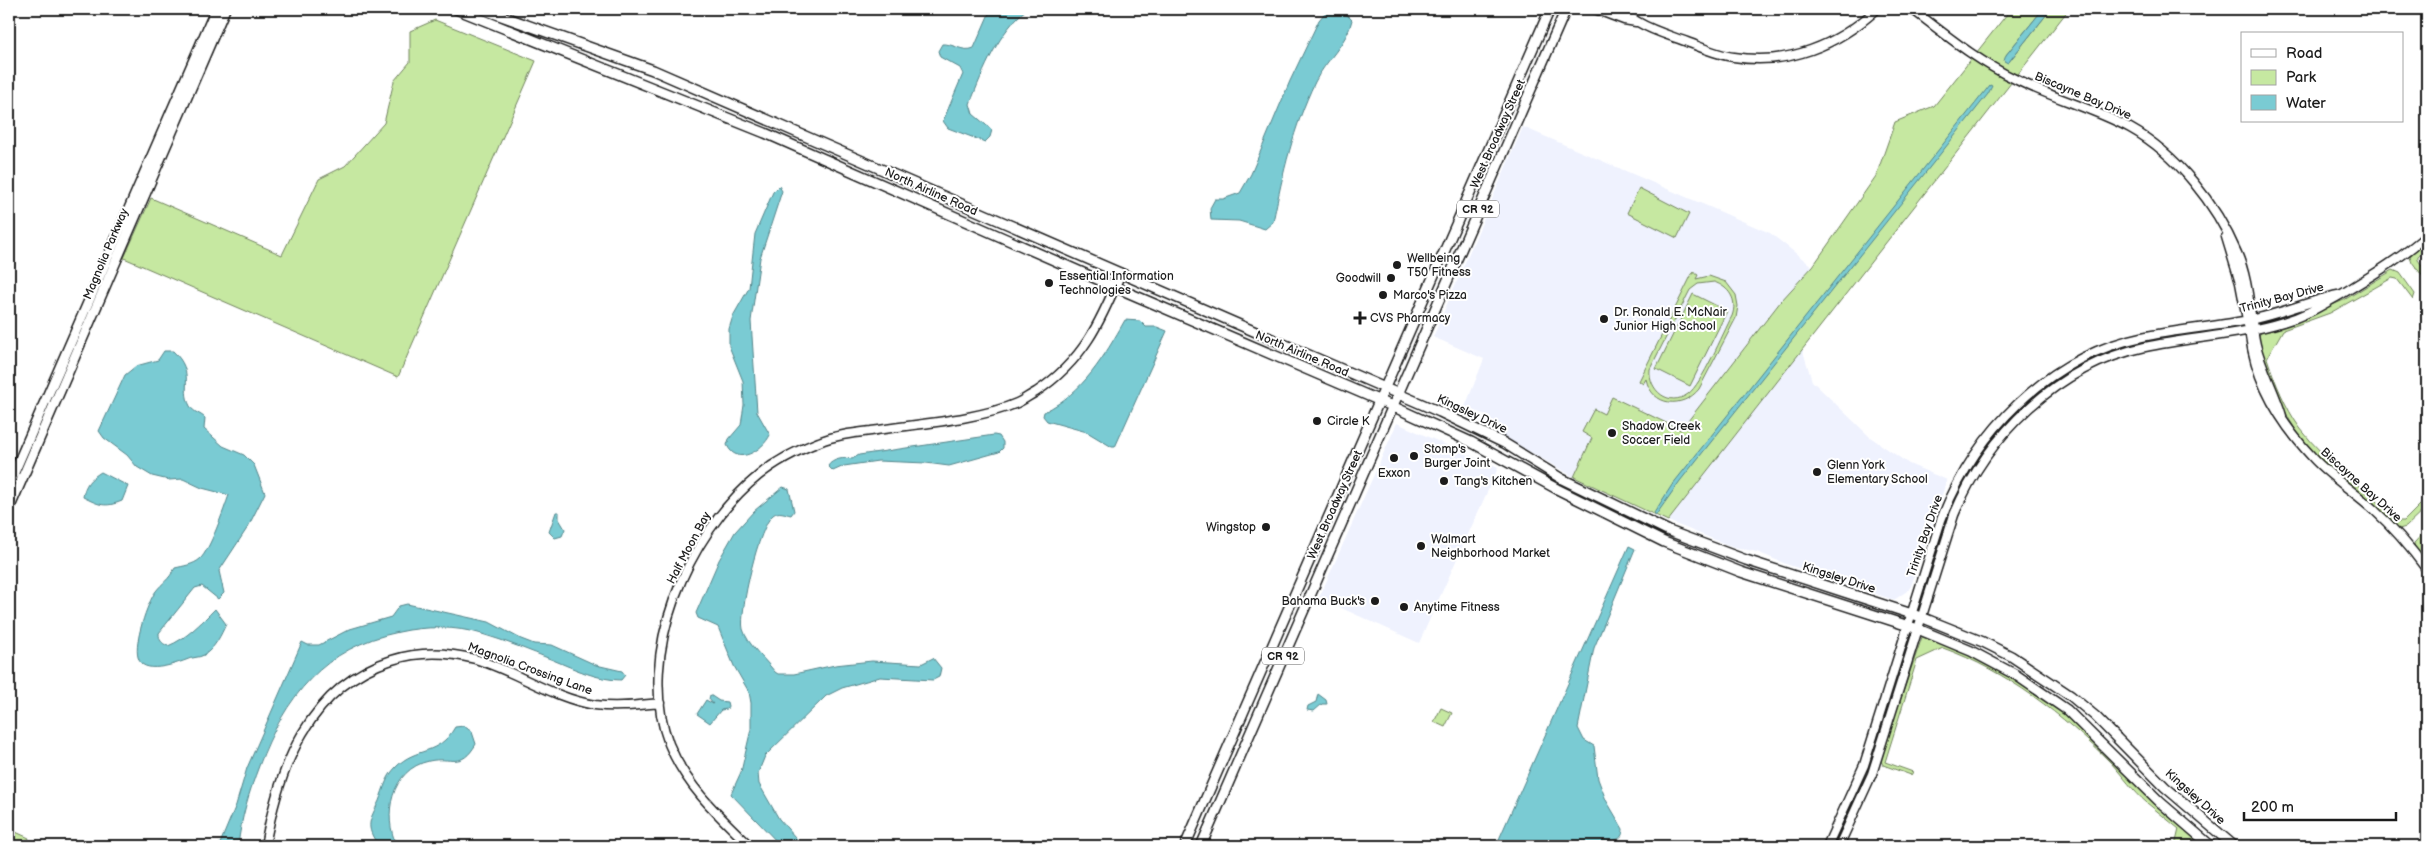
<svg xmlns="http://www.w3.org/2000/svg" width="2436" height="855" viewBox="0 0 2436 855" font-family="'Balsamiq Sans',sans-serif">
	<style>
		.built { fill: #eff2fe }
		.green { fill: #c6e8a1; stroke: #71825e; fill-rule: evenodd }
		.water { fill: #7acbd3; stroke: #54858a }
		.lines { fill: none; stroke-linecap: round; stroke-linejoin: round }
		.minor-casing { stroke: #1c1c1c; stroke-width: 11 }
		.major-casing { stroke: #1c1c1c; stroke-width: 12 }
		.minor { stroke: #fff; stroke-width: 8 }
		.major { stroke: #fff; stroke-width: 9 }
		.poi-dot { fill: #1c1c1c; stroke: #fff; stroke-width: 2 }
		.labels { text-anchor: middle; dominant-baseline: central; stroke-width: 4; stroke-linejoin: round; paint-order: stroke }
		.shield { fill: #fff; stroke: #606060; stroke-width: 1 }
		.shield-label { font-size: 11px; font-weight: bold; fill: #1c1c1c }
		.street-label { font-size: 12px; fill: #1c1c1c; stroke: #fff }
		.poi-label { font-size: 12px; fill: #1c1c1c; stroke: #fff; text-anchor: start }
	</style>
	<rect width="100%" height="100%" fill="#fff"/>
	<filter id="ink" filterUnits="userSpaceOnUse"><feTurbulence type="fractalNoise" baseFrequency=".02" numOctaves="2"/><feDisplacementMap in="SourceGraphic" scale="10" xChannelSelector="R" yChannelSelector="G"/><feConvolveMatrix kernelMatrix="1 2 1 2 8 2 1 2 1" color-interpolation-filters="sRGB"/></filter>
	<g filter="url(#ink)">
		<path class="built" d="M 1523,127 L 1770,233 L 1813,267 L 1781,301 L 1681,430 L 1612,397 L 1574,477 L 1483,425 L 1486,415 L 1465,407 L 1484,359 L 1433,337 Z
			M 1802,348 L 1812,381 L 1870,437 L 1909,464 L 1947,480 L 1910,589 L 1894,600 L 1786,564 L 1757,552 L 1730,546 L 1668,521 Z
			M 1397,423 L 1498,468 L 1419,643 L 1319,598 Z"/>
		<path class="green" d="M 2011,9 L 2043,9 L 2006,55 L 2008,63 L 2051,9 L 2069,9 L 1668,521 L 1574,477 L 1592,438 L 1582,432 L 1594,409 L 1604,414 L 1612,397 L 1681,430 L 1781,301 L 1813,266 L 1876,176 L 1895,122 L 1934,106 Z
			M 435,20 L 536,61 L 398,377 L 124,258 L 151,198 L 282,255 L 319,179 L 345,166 L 384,123 L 394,81 L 410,62 L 410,31 Z
			M 1639,188 L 1689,214 L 1677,238 L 1627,213 Z
			M 2427,240 L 2427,248 L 2418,256 L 2418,260 L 2427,272 L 2427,282 L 2412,262 L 2410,256 Z
			M 2393,270 L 2400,273 L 2415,294 L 2413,300 L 2397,279 L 2392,278 L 2330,313 L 2283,330 L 2267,358 C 2275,382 2285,407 2300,428 C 2327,464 2366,489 2399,521 L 2404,521 L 2423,502 L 2425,509 L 2406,527 L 2399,529 L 2329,468 L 2300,437 L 2289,419 L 2267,373 L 2258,337 L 2262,331 L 2290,323 L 2344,300 Z
			M 1693,272 L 1698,275 L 1696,279 L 1709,276 L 1726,282 L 1736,295 L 1738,306 L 1736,318 L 1699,389 C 1683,409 1652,407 1646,379 L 1643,384 L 1639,381 ZM 1714,282 C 1729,287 1738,300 1732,316 C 1723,333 1702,384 1688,394 C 1669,408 1648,390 1650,369 L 1690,290 L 1698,284 Z
			M 1693,294 L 1727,311 L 1690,386 L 1656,369 Z
			M 2427,529 L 2427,537 L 2422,542 L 2421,546 L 2427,554 L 2427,565 L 2415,548 L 2414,543 Z
			M 1922,637 C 1972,654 2024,679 2065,715 C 2113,757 2155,805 2204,846 L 2175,846 L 2179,829 C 2168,820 2157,811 2147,803 C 2133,791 2123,776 2111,763 C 2063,715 2007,671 1943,648 L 1917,660 L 1885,762 L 1913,772 L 1911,775 L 1883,765 L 1880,759 Z
			M 1441,708 L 1452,713 L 1445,727 L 1434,722 Z
			M 9,829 L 29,838 L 26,846 L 9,846 Z"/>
		<path class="water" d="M 991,9 L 1027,9 C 999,31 983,70 970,104 L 973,114 L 992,130 L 990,137 L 985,142 L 948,128 L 943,121 L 963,74 L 960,68 L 940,57 L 938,51 L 942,44 C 953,43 963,53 974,48 Z
			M 2043,9 L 2051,9 L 2008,63 L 2004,61 L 2006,55 Z
			M 1336,12 L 1347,15 L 1352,20 C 1347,44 1325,61 1315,82 C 1293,128 1283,173 1273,222 L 1265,229 L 1239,221 L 1211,220 L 1210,208 L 1215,199 L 1223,199 L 1240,193 L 1251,174 L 1290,81 L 1319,20 L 1324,14 Z
			M 1990,85 L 1992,86 L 1988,94 L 1680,481 L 1656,515 L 1654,513 L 1672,485 Z
			M 779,186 L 782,191 L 760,258 L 751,321 L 757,412 L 770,435 C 763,450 737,467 727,445 L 729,439 L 741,425 L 744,405 L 743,381 L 729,346 L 729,329 L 733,316 L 749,288 L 755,234 L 773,192 Z
			M 1125,320 L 1140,321 L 1146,327 L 1157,327 L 1167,331 L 1115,447 L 1112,447 L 1087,432 L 1047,421 L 1043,416 L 1044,412 C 1084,392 1104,357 1125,320 Z
			M 164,351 L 173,351 C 196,373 180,387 190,406 C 194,413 200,413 205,418 L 204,429 L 223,446 L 244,455 L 254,465 L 265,493 L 248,527 L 219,571 L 224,593 L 218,599 L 202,586 L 195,588 L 159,633 C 159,640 161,643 168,646 C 186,639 201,623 215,609 L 226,624 C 221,635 215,648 204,655 C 199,658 191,657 186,660 C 175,664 142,676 138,657 C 134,643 147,603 156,591 C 163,582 168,581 175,568 C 183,566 193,565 200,559 C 210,550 224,509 229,495 L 202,488 L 183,479 L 169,480 L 152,476 L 137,467 L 127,455 L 104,438 L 99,431 L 125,375 L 136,366 L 158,360 Z
			M 994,435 L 999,436 L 1003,442 L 1003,448 L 999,452 L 949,466 L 926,463 L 878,461 L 844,466 L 833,471 L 828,466 C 832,459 845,457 852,459 L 859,455 Z
			M 101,472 L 128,486 L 122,501 C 105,508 99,505 83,497 C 85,484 90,479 101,472 Z
			M 783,487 L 789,489 L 794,511 L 791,515 C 785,514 779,510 773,515 C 759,525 739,612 743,629 C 747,644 765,659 775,672 L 778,674 L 794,674 L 835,665 L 872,661 L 921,664 L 933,658 L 941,668 L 939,677 L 933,680 L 880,677 L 842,688 L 826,696 L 765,756 L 758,773 L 759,784 L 779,819 L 803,846 L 781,846 L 731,794 L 741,772 L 751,729 L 751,703 L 749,692 L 734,666 L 718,627 L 698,618 L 696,613 L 719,560 L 735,532 L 754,511 Z
			M 556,512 L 559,512 L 559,519 L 565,529 L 562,536 L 555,538 L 549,532 Z
			M 1629,546 L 1635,549 L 1594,648 L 1578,728 L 1584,740 L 1594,746 L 1598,779 L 1606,800 L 1623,829 C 1623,833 1622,837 1618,839 C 1596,851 1523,846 1496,846 Z
			M 407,604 L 489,622 L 521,639 L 534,644 L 552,645 L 596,665 L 622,671 L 625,675 L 621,680 C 597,680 575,669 553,660 C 530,651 506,641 482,634 C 456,626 425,626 399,632 C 324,647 285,697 259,766 C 249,792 241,819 238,846 L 219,846 L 236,805 L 247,768 L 302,642 L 308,645 L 319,645 L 350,629 L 391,617 L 399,606 Z
			M 1318,694 L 1326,700 L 1327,704 L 1322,704 L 1314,711 L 1307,710 L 1308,706 L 1316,702 Z
			M 710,695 L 719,701 L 727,702 L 728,706 L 727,709 L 721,710 L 710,723 L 697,714 L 706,700 L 713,704 L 709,699 Z
			M 464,726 L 472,732 L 476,744 C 461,770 451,756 429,761 C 391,769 382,816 397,846 L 379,846 C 364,826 370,820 379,801 C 384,788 386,777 396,767 C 416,746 438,757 455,727 Z"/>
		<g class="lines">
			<g class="minor-casing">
				<path id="minor" d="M 1595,9 L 1624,20 L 1636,22
					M 1619,9 C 1626,13 1631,18 1638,22 C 1653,31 1671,36 1687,42 C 1703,48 1718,55 1734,57 C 1788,66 1838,45 1877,9
					M 1912,9 C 1945,34 1977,61 2015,79 C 2052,98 2093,108 2130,128 C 2177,154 2216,204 2237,253 C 2250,282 2249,314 2256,345 C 2262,370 2275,392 2282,416
					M 2226,237 L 2240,283 L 2248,325
					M 2250,336 C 2256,383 2282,425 2314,459 C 2331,477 2353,491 2372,508 C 2393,527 2411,548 2427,570
					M 265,846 C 279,767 309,686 392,660 C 419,651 448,652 475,659 C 516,671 552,698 595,705 C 617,708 638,705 660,703
					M 750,846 C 718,815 686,786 669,744 C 635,655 688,533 758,476 C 776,461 798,450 819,442 C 835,435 854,433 871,431 C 914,424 978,420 1017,403 C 1024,400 1030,395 1036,392 C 1083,361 1100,323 1121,273
					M 1827,846 L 1864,765 L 1941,520 C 1975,432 2047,357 2142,337 C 2179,329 2217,327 2254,319 C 2283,313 2309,301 2338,295
					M 1839,846 L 1872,774 L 1954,515 C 1988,434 2057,366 2145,347 C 2190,337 2238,336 2283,322 C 2307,315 2319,307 2340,295 C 2371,276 2400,259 2427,235"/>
			</g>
			<g class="major-casing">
				<path id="major" d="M 456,9 L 765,133 L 1115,287 L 1392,406 L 1471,442 L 1557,489 L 1664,542 L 1741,572 L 1918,629 L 1971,651 L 2016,675 L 2067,710 L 2160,802 L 2211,846
					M 482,9 L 653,70 L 1440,412 L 1504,443 L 1562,479 L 1669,531 L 1746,560 L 1921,617 L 1983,642 L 2011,656 L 2071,696 L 2095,716 L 2165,787 L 2234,846
					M 9,484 L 216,9
					M 9,509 L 225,9
					M 1185,846 L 1550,9
					M 1201,846 L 1566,9"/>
			</g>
			<use href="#minor" class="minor"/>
			<use href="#major" class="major"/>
		</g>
	</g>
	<g class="poi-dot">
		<circle cx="1397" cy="265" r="5"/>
		<circle cx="1391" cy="278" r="5"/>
		<circle cx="1049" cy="283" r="5"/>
		<circle cx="1383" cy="295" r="5"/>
		<path d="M1357.5 310.5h5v5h5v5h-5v5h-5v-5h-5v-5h5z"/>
		<circle cx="1604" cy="319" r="5"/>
		<circle cx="1317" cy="421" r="5"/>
		<circle cx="1612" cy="433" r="5"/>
		<circle cx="1414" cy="456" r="5"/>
		<circle cx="1394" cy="458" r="5"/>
		<circle cx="1817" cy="472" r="5"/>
		<circle cx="1444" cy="481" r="5"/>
		<circle cx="1266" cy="527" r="5"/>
		<circle cx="1421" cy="546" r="5"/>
		<circle cx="1375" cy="601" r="5"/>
		<circle cx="1404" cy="607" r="5"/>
	</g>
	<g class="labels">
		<g class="shield">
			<rect x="1457" y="200.5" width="42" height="17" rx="4"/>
			<rect x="1262" y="647.5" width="42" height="17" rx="4"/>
		</g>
		<g class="shield-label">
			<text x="1478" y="209">CR 92</text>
			<text x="1283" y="656">CR 92</text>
		</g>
		<g class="street-label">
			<text transform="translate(2083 96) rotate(23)">Biscayne Bay Drive</text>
			<text transform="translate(1498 134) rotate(-66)">West Broadway Street</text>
			<text transform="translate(931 192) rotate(24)">North Airline Road</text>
			<text transform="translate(106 254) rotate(-67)">Magnolia Parkway</text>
			<text transform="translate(2282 298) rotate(-15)">Trinity Bay Drive</text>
			<text transform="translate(1302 354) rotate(23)">North Airline Road</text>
			<text transform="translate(1472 414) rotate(25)">Kingsley Drive</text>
			<text transform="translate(2361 485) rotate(42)">Biscayne Bay Drive</text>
			<text transform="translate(1335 505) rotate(-66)">West Broadway Street</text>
			<text transform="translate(1925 536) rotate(-71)">Trinity Bay Drive</text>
			<text transform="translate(689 548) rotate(-62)">Half Moon Bay</text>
			<text transform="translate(1839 578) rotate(18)">Kingsley Drive</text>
			<text transform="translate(530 669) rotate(20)">Magnolia Crossing Lane</text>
			<text transform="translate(2195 797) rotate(42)">Kingsley Drive</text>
		</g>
		<g class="poi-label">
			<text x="1407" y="258">Wellbeing<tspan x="1407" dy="14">T50 Fitness</tspan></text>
			<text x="1059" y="276">Essential Information<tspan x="1059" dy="14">Technologies</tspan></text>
			<text x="1381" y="278" text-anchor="end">Goodwill</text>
			<text x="1393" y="295">Marco's Pizza</text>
			<text x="1614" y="312">Dr. Ronald E. McNair<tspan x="1614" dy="14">Junior High School</tspan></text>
			<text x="1370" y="318">CVS Pharmacy</text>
			<text x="1327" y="421">Circle K</text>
			<text x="1622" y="426">Shadow Creek<tspan x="1622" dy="14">Soccer Field</tspan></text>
			<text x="1424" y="449">Stomp's<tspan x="1424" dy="14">Burger Joint</tspan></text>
			<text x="1827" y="465">Glenn York<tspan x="1827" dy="14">Elementary School</tspan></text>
			<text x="1394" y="473" text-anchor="middle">Exxon</text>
			<text x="1454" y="481">Tang's Kitchen</text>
			<text x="1256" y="527" text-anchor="end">Wingstop</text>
			<text x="1431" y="539">Walmart<tspan x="1431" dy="14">Neighborhood Market</tspan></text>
			<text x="1365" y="601" text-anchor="end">Bahama Buck's</text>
			<text x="1414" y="607">Anytime Fitness</text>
		</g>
	</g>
	<rect width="2436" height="855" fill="none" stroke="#fff" stroke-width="30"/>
	<rect x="15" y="15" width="2406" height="825" fill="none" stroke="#1c1c1c" stroke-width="2" filter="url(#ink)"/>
	<rect x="2241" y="32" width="162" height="90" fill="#ffffff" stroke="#a4a4a4"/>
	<rect x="2251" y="49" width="25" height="8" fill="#ffffff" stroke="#a4a4a4"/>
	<text x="2286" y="58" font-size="15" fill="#1c1c1c">Road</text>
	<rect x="2251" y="70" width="25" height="15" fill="#c6e8a1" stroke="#a4a4a4"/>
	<text x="2286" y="82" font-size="15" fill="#1c1c1c">Park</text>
	<rect x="2251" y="95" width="25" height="15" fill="#7acbd3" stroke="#a4a4a4"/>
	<text x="2286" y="108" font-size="15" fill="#1c1c1c">Water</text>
	<path d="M2244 812v8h152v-8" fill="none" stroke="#1c1c1c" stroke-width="2.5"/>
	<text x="2251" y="812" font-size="15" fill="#1c1c1c" stroke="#ffffff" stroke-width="4" paint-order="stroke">200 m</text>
</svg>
